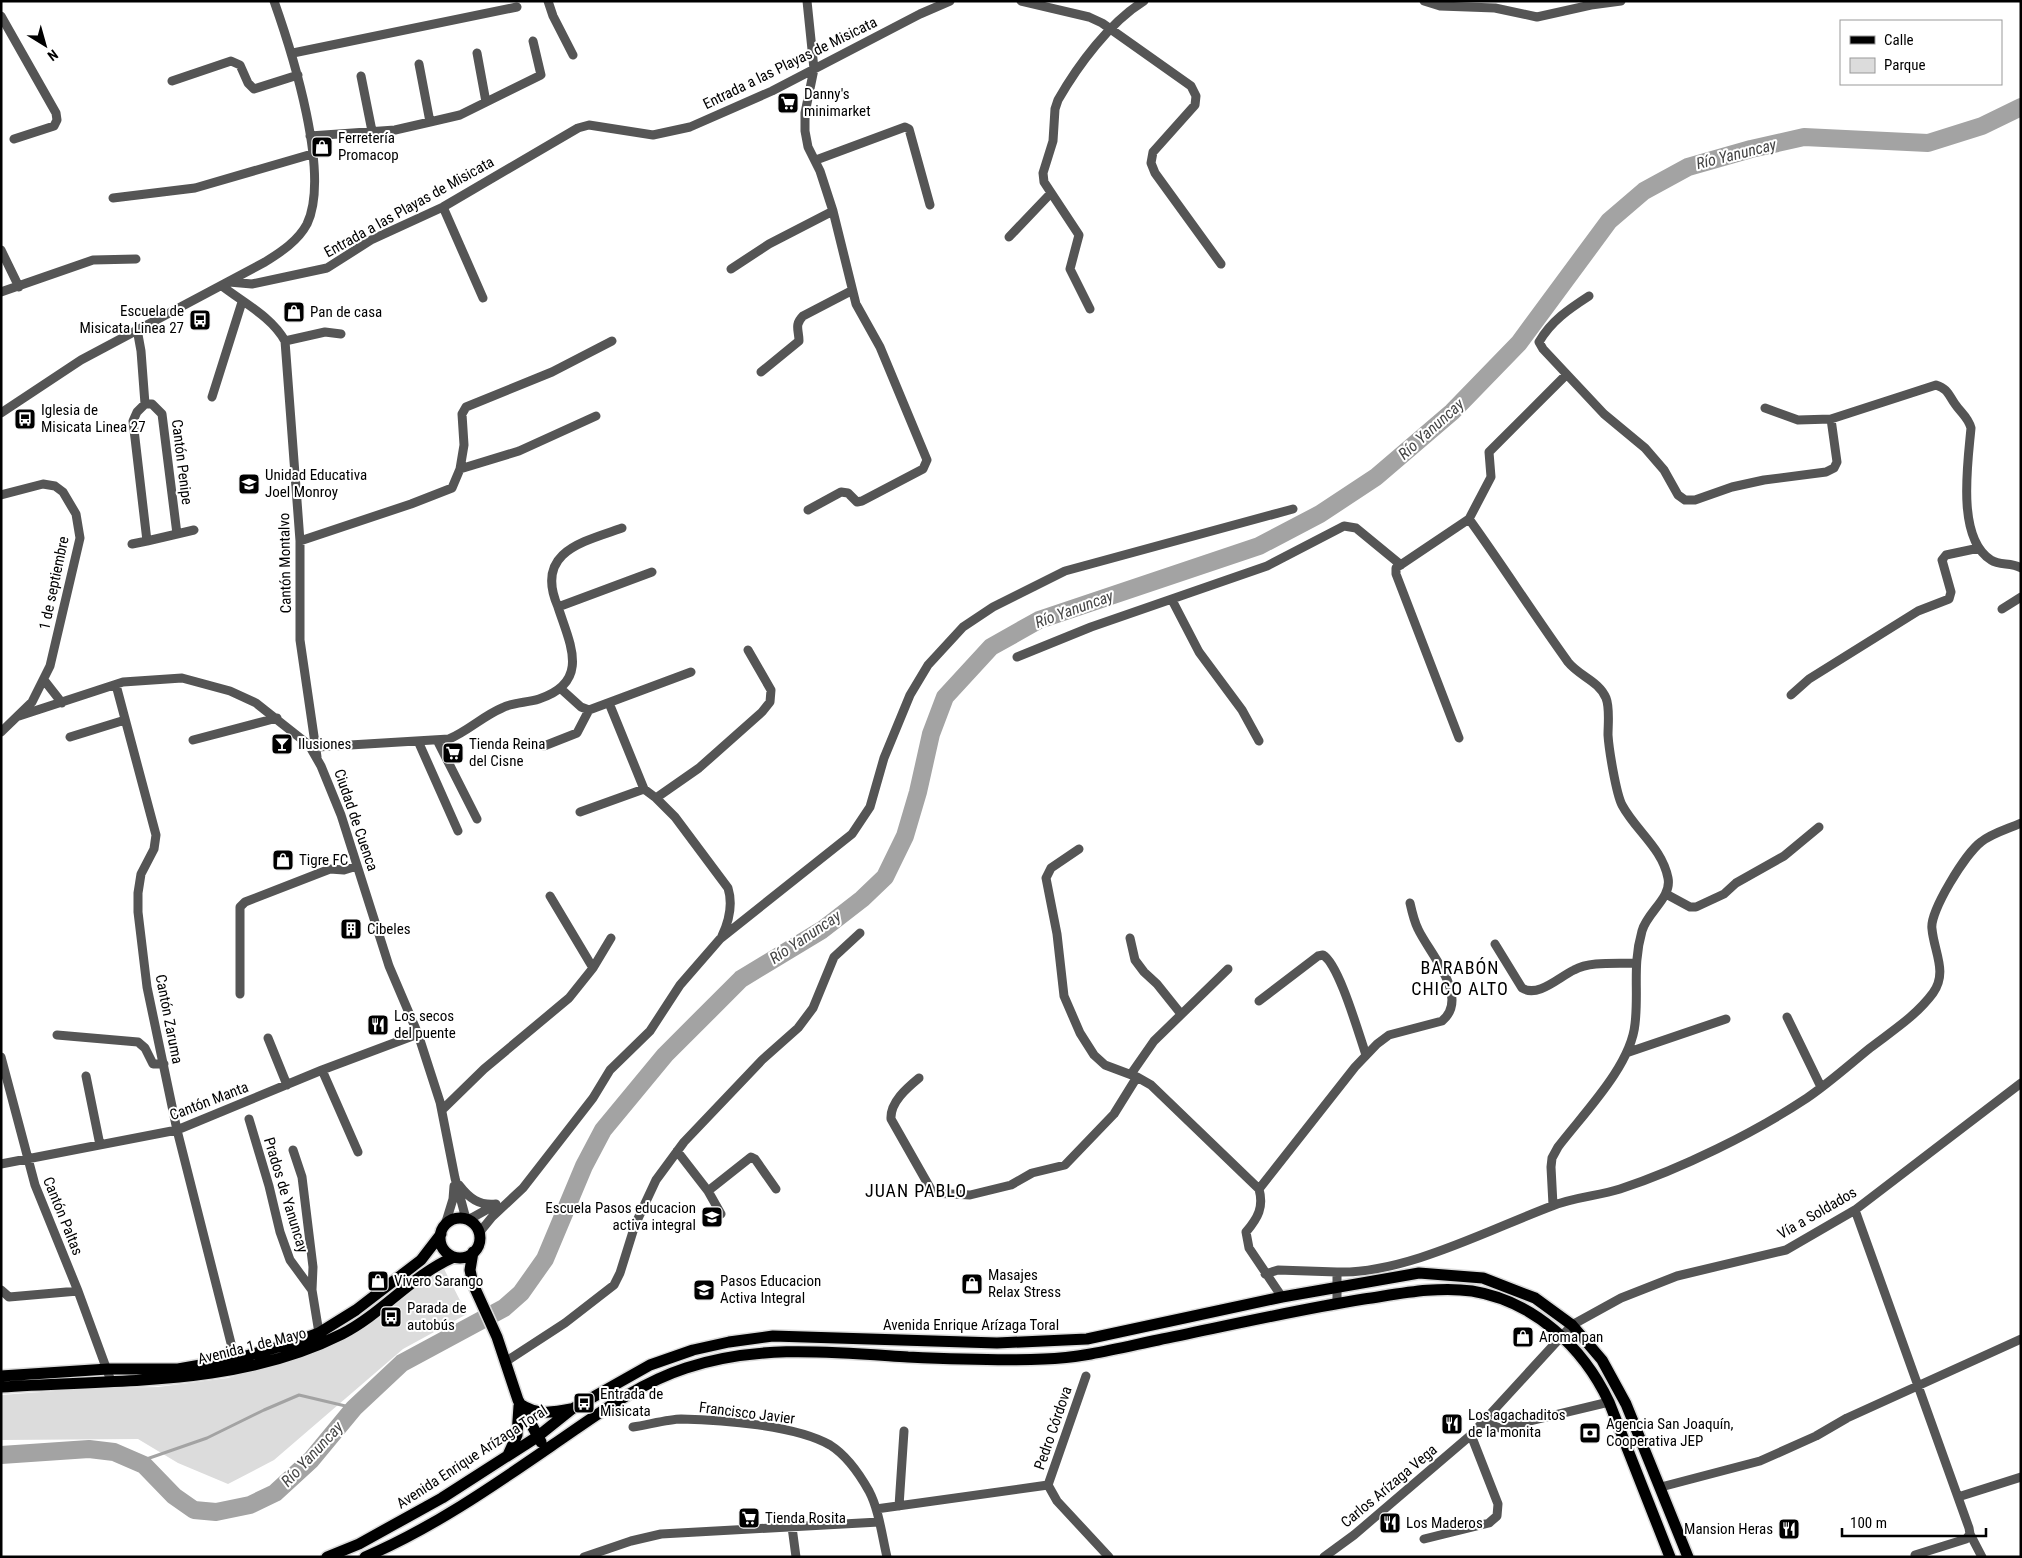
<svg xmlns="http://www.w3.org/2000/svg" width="2022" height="1558" viewBox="0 0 2022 1558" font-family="'Roboto Condensed',sans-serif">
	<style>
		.green { fill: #dcdcdc }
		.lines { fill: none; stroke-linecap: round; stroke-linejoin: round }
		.stream { stroke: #a3a3a3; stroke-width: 3 }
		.river { stroke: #a3a3a3; stroke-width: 18 }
		.major-casing { stroke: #dbdbdb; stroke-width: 14 }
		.minor { stroke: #555; stroke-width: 9 }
		.major { stroke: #000; stroke-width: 11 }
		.labels { text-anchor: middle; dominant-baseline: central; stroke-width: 4; stroke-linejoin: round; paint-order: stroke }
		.street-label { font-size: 15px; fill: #000; stroke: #fff }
		.poi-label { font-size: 15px; fill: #000; stroke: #fff; text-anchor: start }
		.water-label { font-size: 16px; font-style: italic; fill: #444; stroke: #fff }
		.quarter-label { font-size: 18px; letter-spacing: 1px; fill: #000; stroke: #fff }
	</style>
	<rect width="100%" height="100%" fill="#fff"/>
	<path class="green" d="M 443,1267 L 467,1314 L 403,1349 L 274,1460 L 228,1484 L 178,1463 L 138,1439 L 1,1440 L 1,1395 L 96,1388 L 158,1387 L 228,1378 L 294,1358 L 367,1327 Z"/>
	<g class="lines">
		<path class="stream" d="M 138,1462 L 207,1438 L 264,1410 L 299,1395 L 354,1408"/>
		<path class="river" d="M 1,1455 L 89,1449 L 114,1452 L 144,1465 L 174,1496 L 194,1510 L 216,1512 L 250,1505 L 275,1493 L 311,1460 L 354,1408 L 402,1363 L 504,1308 L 521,1293 L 545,1259 L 584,1166 L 603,1130 L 665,1055 L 741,979 L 822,930 L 862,899 L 885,877 L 905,836 L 918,792 L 931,734 L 945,697 L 991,647 L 1039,620 L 1259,546 L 1320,514 L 1376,477 L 1452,412 L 1519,343 L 1609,221 L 1644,191 L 1688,167 L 1751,149 L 1804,137 L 1928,143 L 1982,126 L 2021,107"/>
		<g class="major-casing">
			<path id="major" d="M440 1238a20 20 0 1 1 40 0a20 20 0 1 1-40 0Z
				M 473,1252 L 470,1270 L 473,1284 L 497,1337 L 518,1400 L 541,1442
				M 1,1376 L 108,1369 L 178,1369 L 235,1359 L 289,1344 L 319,1333 L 356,1310 L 421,1260 L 441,1234
				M 1,1387 C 116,1379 237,1387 342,1334 C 383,1313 412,1275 454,1257
				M 520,1404 C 536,1415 552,1413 571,1409
				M 508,1455 L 517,1435 L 519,1406
				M 327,1557 L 359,1544 L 442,1498 L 537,1437 L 572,1409 L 650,1365 L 693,1350 L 729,1342 L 773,1336 L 997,1343 L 1087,1339 L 1282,1297 L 1419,1273 L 1483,1278 L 1535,1298 L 1572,1325 L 1602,1360 L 1626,1404 L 1688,1557
				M 365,1557 C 433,1528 496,1484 557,1442 C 598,1414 637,1384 686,1368 C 758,1344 833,1352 908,1357 C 953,1359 999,1361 1044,1359 C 1082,1358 1120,1348 1158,1340 C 1226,1326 1295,1310 1364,1299 C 1399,1294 1436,1286 1472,1291 C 1534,1301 1583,1347 1609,1402 L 1670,1557"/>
		</g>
		<path class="minor" d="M 548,1 L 553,16 L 573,55
			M 807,1 L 814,69 L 805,113 L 805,131 L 808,147 L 820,171 L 833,211 L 856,304 L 880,347 L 927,460 L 923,469 L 862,501 L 857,502 L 848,493 L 841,492 L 808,510
			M 1021,1 L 1089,17 L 1102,23 L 1191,86 L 1196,96 L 1195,105 L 1153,152 L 1151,163 L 1155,173 L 1221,264
			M 1424,1 L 1440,6 L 1495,8 L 1537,17 L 1591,5 L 1621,1
			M 1,16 L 56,113 L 57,120 L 54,126 L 14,139
			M 293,53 L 517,7
			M 477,53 L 486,102
			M 419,64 L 430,122
			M 361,76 L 372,131
			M 172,81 L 231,61 L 240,65 L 248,83 L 254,89 L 298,75
			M 310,136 L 395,130 L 430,122 L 460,115 L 541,75 L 533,41
			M 816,160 L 905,127 L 909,129 L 930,205
			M 113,198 L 195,188 L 312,154
			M 443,207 L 483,298
			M 1009,237 L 1051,193
			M 1,250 L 19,287
			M 731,269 L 769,244 L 833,211
			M 229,282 L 252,284 L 327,268 L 371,240 L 443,207 L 578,128 L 589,125 L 653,135 L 690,127 L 772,91 L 920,14 L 950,1
			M 222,286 C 244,303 272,317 285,341 L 300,541 L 300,640 L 317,757
			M 1,292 L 93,260 L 136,259
			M 1589,296 C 1569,309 1551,321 1539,342 L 1543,349 L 1604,414 L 1645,448 L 1664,470 L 1678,495 L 1685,500 L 1695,500 L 1732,487 L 1764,480 L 1826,472 L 1834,468 L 1837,462 L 1831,419
			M 1090,309 L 1070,269 L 1079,235 L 1044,182 L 1043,173 L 1053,141 L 1055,109 L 1058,100 C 1078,65 1110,22 1144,1
			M 137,329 L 141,351 L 145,404
			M 285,341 L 325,332 L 341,334
			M 761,372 L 799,341 C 799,330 794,325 803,316 L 851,291
			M 212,397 L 242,302
			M 145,404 L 152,404 L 162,414 L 177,534 L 147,541 L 133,421 L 137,412 Z
			M 1765,408 L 1798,420 L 1831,419 L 1936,385 C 1948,389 1948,394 1955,404 C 1961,413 1968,417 1971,428 C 1968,462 1956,538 1991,560 C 2000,566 2011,562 2021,568
			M 1,413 L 81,360 L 265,262 C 281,252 298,241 307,224 C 331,174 292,52 274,1
			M 460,469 L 519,451 L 596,416
			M 1,495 L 43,484 L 55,486 L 63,492 L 76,514 L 80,538 L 50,666 L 32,702 L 1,732
			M 177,534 L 194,530
			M 300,541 L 411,504 L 452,488 L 460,469 L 464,445 L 462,414 L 466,407 L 552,372 L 612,341
			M 132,544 L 147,541
			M 1172,600 L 1199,652 L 1242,710 L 1259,741
			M 558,607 C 534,552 582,542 622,528
			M 2002,609 L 2021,597
			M 1017,657 L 1091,627 L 1267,566 L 1344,526 L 1356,528 L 1401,565
			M 44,680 L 62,703
			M 116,685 L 156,835 L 154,849 L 141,874 L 138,893 L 138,912 L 147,987 L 177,1130 L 235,1359
			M 560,688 L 581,707 L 589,710 L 691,672
			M 1791,695 L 1809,679 L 1918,611 L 1949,599 L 1951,592 L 1942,560 L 1946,555 L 1979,548
			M 609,703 L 644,789 L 656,798 L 699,768 L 762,712 L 770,702 L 771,690 L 748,650
			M 19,716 L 123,682 L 182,678 L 230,691 L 256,703 L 309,745 L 321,766 L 341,815 L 389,966 L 418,1034 L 440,1102 L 455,1178 L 466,1219
			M 70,737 L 125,720
			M 1459,738 L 1396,574 L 1396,568 L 1469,519
			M 193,740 L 277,718
			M 437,740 L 477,819
			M 418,741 L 458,831
			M 544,746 L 577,733 L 589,710
			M 317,747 L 449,739 C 468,731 483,716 502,708 C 513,702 527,703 539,699 C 591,682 570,644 558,607 L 652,572
			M 656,798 L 675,817 L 728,888 C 733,904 729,921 722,936
			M 580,812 L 644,789
			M 1079,849 L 1051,868 L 1046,878 L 1057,934 L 1064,996 L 1080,1033 L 1094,1055 L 1105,1065 L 1137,1077 L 1151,1085 L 1259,1189 C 1264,1207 1258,1218 1246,1232 L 1249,1248 L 1282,1297
			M 1666,894 L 1690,907 L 1696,907 L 1724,894 L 1736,883 L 1784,856 L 1819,827
			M 550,896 L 593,968
			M 1130,938 L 1135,960 L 1144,972 L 1157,984 L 1181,1014
			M 1495,944 L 1522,988 C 1538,998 1559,977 1574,970 C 1591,961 1616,964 1635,963
			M 240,994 L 240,907 L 245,902 L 330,869 L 344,870 L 357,866
			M 1259,1001 L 1318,956 L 1323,955 C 1339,964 1359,1035 1366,1055
			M 1787,1017 L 1821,1087
			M 57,1035 L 138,1042 L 145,1048 L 153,1064 L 164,1064
			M 268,1038 L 287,1085
			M 1629,1052 L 1726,1019
			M 1,1057 L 35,1185 L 78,1291 L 111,1381
			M 322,1070 L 358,1152
			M 1131,1074 L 1154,1041 L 1228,969
			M 86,1076 L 100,1145
			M 919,1078 C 907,1088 890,1102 891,1119 L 933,1193 L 970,1195 L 1011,1185 L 1032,1173 L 1065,1165 L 1114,1114 L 1137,1077
			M 442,1110 L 484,1069 L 569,998 L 593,968 L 611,938
			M 249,1119 L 269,1186 L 280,1232 L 290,1260 L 312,1290 L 319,1333
			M 293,1150 L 302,1177 L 313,1267 L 312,1290
			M 677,1151 L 708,1191 L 721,1214
			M 1,1164 L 177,1130 L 322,1070 L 418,1034
			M 459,1185 C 469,1198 479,1206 496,1204
			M 1259,1189 L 1355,1067 L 1377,1044 L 1389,1035 L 1442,1021 C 1471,997 1429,953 1418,929 C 1414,921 1412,912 1410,903
			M 708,1191 L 751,1157 L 755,1159 L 776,1189
			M 1553,1205 L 1551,1167 L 1552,1158 L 1558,1147 C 1583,1114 1631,1066 1635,1024 C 1639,991 1632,966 1642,931 C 1647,912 1672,898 1668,878 C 1662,848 1636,831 1622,805 C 1616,793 1609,750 1608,735 C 1608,724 1610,708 1606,698 C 1599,681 1579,676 1568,662 C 1534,615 1503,566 1469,519 L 1491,477 L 1489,452 L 1566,375
			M 1855,1210 L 1969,1528 L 1970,1534 L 1966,1539 L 1915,1555
			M 468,1220 L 495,1205
			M 445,1225 L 453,1199 L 454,1186
			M 479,1233 L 492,1217 L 523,1188 L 593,1098 L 610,1070 L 650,1031 L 680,985 L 720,939 L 852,834 L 870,807 L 884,758 L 910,695 L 928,665 L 963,627 L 993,607 L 1065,571 L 1293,509
			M 1265,1274 L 1278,1270 L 1337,1272
			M 1,1290 L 9,1297 L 78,1291
			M 1337,1303 L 1337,1272 C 1405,1274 1488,1230 1552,1206 C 1574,1197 1598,1196 1620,1189 C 1681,1169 1754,1133 1807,1098 C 1829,1083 1849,1065 1870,1048 C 1892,1031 1916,1016 1933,993 C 1948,972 1934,952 1932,929 C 1929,912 1966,853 1981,842 C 1992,833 2008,829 2021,823
			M 505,1362 L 565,1323 L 614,1285 L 620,1273 L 635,1225 L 656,1180 L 684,1142 L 762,1060 L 798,1028 L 813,1008 L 834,957 L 860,933
			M 1086,1376 L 1048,1485 L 1057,1501 L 1109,1557
			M 1483,1422 L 1500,1428 L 1609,1402
			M 633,1427 C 647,1425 669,1419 681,1419 C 722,1420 795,1425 830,1445 C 846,1455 860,1475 869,1491 C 879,1510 882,1536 887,1557
			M 1661,1487 L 1760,1461 L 1816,1436 L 1847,1418 L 2021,1339
			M 1958,1497 L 2021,1477
			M 899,1506 L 904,1431
			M 876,1509 L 1048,1485
			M 792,1527 L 796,1557
			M 1970,1534 L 1982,1557
			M 1424,1539 L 1489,1523 L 1497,1516 L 1498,1504 L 1471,1435
			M 584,1557 L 631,1541 L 661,1534 L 879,1522
			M 1324,1557 L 1354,1535 L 1471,1435 L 1572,1325 L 1621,1298 L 1677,1276 L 1786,1250 L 1855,1210 L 2021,1083"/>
		<use href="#major" class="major"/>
	</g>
	<defs>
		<g id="supermarket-square" transform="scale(1.125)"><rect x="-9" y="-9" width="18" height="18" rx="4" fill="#000" stroke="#fff"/><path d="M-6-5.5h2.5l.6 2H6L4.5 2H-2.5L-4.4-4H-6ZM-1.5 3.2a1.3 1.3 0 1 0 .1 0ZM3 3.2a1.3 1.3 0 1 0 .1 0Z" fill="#fff"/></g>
		<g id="shop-square" transform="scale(1.125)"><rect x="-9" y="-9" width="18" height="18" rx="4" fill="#000" stroke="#fff"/><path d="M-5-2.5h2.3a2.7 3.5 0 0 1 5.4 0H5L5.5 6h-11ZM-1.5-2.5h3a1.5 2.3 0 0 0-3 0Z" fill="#fff"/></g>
		<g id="bus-square" transform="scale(1.125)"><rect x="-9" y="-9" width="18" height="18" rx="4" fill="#000" stroke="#fff"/><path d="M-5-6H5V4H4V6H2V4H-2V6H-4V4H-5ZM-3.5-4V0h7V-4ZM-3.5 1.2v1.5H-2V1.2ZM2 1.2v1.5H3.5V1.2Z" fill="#fff"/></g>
		<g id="school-square" transform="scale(1.125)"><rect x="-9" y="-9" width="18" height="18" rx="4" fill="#000" stroke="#fff"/><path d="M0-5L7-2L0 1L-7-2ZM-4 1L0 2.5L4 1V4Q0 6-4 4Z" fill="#fff"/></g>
		<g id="bar-square" transform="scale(1.125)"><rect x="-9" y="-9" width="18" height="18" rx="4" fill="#000" stroke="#fff"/><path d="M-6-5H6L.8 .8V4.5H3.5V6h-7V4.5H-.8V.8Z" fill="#fff"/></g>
		<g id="building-square" transform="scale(1.125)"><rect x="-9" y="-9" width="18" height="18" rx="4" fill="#000" stroke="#fff"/><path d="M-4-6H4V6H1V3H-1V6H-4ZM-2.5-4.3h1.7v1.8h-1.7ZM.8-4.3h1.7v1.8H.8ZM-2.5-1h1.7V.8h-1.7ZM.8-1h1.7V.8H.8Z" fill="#fff"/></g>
		<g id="restaurant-square" transform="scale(1.125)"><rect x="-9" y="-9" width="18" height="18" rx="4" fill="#000" stroke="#fff"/><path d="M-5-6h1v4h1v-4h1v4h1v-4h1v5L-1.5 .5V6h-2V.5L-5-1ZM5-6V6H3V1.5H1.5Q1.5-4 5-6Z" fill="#fff"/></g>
		<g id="bank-square" transform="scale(1.125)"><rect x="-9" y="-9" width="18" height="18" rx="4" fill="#000" stroke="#fff"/><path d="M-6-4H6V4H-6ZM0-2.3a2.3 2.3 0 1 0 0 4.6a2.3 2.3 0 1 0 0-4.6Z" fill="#fff"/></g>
	</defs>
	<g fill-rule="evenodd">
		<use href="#supermarket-square" x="788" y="103"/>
		<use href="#shop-square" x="322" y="147"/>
		<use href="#shop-square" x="294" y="312"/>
		<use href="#bus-square" x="200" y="320"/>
		<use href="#bus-square" x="25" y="419"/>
		<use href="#school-square" x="249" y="484"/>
		<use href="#bar-square" x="282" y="744"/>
		<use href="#supermarket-square" x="453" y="753"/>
		<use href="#shop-square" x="283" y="860"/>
		<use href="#building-square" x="351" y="929"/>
		<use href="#restaurant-square" x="378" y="1025"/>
		<use href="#school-square" x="712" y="1217"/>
		<use href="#shop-square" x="378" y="1281"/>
		<use href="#shop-square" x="972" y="1284"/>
		<use href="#school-square" x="704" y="1290"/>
		<use href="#bus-square" x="391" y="1317"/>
		<use href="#shop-square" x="1523" y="1337"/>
		<use href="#bus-square" x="584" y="1403"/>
		<use href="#restaurant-square" x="1452" y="1424"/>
		<use href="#bank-square" x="1590" y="1433"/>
		<use href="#supermarket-square" x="749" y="1518"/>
		<use href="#restaurant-square" x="1390" y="1523"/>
		<use href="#restaurant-square" x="1789" y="1529"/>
	</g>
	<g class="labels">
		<g class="street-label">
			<text transform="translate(790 63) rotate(-26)">Entrada a las Playas de Misicata</text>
			<text transform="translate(409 207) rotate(-29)">Entrada a las Playas de Misicata</text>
			<text transform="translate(182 462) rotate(83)">Cantón Penipe</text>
			<text transform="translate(285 563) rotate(-91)">Cantón Montalvo</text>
			<text transform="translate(54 583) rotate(-78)">1 de septiembre</text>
			<text transform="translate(356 820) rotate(71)">Ciudad de Cuenca</text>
			<text transform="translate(169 1019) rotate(79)">Cantón Zaruma</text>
			<text transform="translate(209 1101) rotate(-21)">Cantón Manta</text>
			<text transform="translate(286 1195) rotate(73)">Prados de Yanuncay</text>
			<text transform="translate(1817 1213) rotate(-30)">Vía a Soldados</text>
			<text transform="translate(63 1216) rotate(68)">Cantón Paltas</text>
			<text x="971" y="1325">Avenida Enrique Arízaga Toral</text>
			<text transform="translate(252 1346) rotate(-14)">Avenida 1 de Mayo</text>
			<text transform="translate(747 1413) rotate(7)">Francisco Javier</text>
			<text transform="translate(1053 1428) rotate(-71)">Pedro Córdova</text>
			<text transform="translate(472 1457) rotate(-33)">Avenida Enrique Arízaga Toral</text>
			<text transform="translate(1389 1486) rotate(-40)">Carlos Arízaga Vega</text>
		</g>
		<g class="poi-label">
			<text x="804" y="94">Danny's<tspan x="804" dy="17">minimarket</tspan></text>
			<text x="338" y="138">Ferretería<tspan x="338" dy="17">Promacop</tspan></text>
			<text x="184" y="311" text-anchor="end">Escuela de<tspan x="184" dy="17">Misicata Linea 27</tspan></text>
			<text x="310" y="312">Pan de casa</text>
			<text x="41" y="410">Iglesia de<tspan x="41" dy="17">Misicata Linea 27</tspan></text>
			<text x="265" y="475">Unidad Educativa<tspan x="265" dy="17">Joel Monroy</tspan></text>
			<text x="298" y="744">Ilusiones</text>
			<text x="469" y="744">Tienda Reina<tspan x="469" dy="17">del Cisne</tspan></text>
			<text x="299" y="860">Tigre FC</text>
			<text x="367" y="929">Cibeles</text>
			<text x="394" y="1016">Los secos<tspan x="394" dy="17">del puente</tspan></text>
			<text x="696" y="1208" text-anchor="end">Escuela Pasos educacion<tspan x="696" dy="17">activa integral</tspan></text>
			<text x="988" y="1275">Masajes<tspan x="988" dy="17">Relax Stress</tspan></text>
			<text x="394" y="1281">Vivero Sarango</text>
			<text x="720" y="1281">Pasos Educacion<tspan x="720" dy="17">Activa Integral</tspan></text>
			<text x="407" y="1308">Parada de<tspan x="407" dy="17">autobús</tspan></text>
			<text x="1539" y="1337">Aroma pan</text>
			<text x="600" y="1394">Entrada de<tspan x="600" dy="17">Misicata</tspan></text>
			<text x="1468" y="1415">Los agachaditos<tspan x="1468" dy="17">de la monita</tspan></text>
			<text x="1606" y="1424">Agencia San Joaquín,<tspan x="1606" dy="17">Cooperativa JEP</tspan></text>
			<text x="765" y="1518">Tienda Rosita</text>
			<text x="1406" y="1523">Los Maderos</text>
			<text x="1773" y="1529" text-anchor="end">Mansion Heras</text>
		</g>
		<g class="water-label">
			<text transform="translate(1736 154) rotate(-14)">Río Yanuncay</text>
			<text transform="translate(1431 429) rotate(-42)">Río Yanuncay</text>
			<text transform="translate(1074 609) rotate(-20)">Río Yanuncay</text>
			<text transform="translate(805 937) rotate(-34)">Río Yanuncay</text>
			<text transform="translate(312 1454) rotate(-47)">Río Yanuncay</text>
		</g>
		<g class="quarter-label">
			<text x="1460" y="967">BARABÓN<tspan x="1460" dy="21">CHICO ALTO</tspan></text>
			<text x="916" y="1190">JUAN PABLO</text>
		</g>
	</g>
	<rect width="2022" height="1558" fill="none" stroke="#000000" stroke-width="5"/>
	<rect x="1840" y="20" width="162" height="65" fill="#ffffff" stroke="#999999"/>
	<rect x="1850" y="36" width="25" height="8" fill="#000000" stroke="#999999"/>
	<text x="1884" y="45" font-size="15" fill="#000000">Calle</text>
	<rect x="1850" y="58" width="25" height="15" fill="#dcdcdc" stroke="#999999"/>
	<text x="1884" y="70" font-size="15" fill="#000000">Parque</text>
	<g transform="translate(45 45) rotate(143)" stroke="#ffffff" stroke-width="4" paint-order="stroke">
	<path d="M0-4L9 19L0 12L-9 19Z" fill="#000000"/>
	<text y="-8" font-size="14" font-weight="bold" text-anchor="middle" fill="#000000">N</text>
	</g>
	<path d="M1842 1528v8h144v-8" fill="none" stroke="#000000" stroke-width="2.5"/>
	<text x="1850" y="1528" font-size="15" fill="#000000" stroke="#ffffff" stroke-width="4" paint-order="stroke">100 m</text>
</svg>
